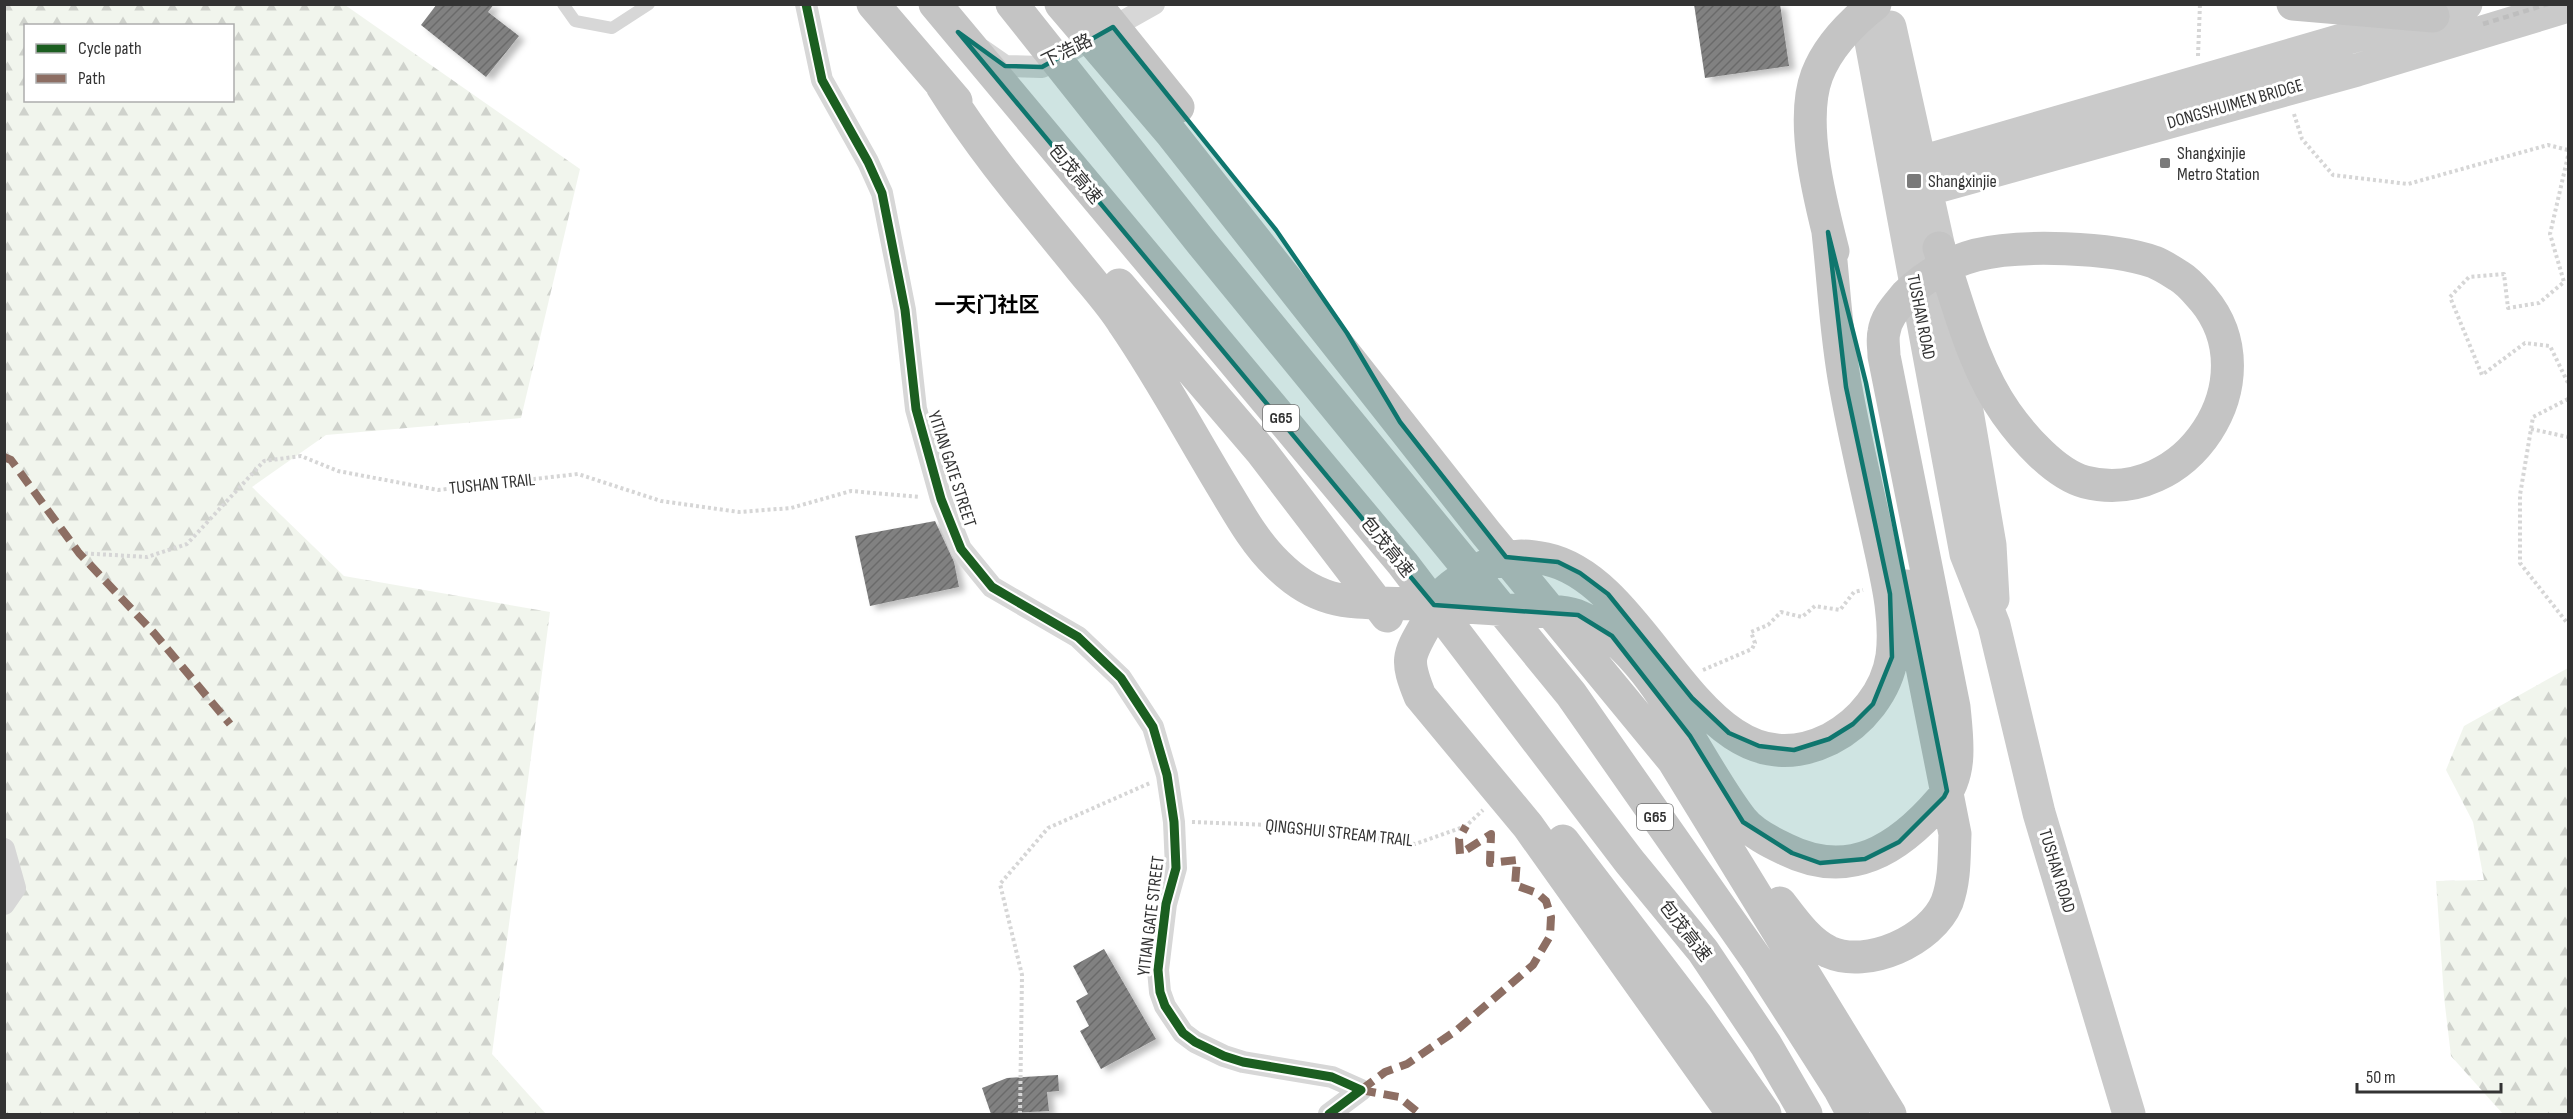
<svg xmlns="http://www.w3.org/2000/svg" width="2573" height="1119" viewBox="0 0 2573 1119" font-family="'Sofia Sans Condensed','Noto Sans SC',sans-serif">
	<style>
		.forest { fill: url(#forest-firs); fill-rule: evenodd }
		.building { fill: url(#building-hatch); filter: url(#shadow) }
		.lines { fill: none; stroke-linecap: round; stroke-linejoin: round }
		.path { stroke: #d6d6d6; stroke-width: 4; stroke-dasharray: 3 3; stroke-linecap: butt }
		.lane { stroke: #d7d7d7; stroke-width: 12 }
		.street { stroke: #d7d7d7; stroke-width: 22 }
		.primary { stroke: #cacaca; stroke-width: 33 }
		.highway { stroke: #c4c4c4; stroke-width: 33 }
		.rail { stroke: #bebebe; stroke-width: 4.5; stroke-dasharray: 6 4.5; stroke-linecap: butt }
		.quiet { stroke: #8d6e63; stroke-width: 8; stroke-dasharray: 15 8; stroke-linecap: butt }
		.cycleway-casing { stroke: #fff; stroke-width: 13 }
		.cycleway { stroke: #1b5e20; stroke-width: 9 }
		.marked { fill: #0f766e; fill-opacity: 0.2; stroke: #0f766e; stroke-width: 4.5; stroke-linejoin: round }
		.poi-dot { fill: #7a7a7a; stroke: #fff; stroke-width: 2 }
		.labels { text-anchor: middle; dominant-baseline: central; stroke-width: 6; stroke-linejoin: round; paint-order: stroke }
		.shield { fill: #fff; stroke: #707070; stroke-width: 1.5 }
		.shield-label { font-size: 16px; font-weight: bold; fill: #333 }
		.street-label { font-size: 18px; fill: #333; stroke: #fff }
		.poi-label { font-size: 18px; fill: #333; stroke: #fff; text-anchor: start }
		.quarter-label { font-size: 21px; font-weight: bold; fill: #000; stroke: #fff }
	</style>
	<defs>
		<pattern id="forest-firs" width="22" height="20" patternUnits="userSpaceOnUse" patternTransform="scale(1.5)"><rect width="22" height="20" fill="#f1f5ed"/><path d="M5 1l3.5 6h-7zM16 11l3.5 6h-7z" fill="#cfd2cc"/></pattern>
		<pattern id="building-hatch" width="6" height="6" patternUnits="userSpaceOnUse" patternTransform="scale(1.5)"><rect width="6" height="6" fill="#818181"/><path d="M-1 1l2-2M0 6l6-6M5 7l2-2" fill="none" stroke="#6a6a6a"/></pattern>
		<filter id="shadow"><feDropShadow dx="6" dy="4" stdDeviation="3" flood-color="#0004"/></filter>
	</defs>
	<rect width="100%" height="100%" fill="#fff"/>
	<path class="forest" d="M 5,5 L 345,5 L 580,169 L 521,418 L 326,435 L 252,487 L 344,576 L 550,612 L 492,1054 L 546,1114 L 5,1114 ZM 26,26 L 232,26 L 232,100 L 26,100 Z
		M 2568,668 L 2568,1114 L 2503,1114 L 2451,1056 L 2444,997 L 2436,881 L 2484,880 L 2473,822 L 2446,770 L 2464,726 Z"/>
	<path class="building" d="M 437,4 L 494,4 L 488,12 L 519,36 L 486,77 L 421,25 Z
		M 1694,4 L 1780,4 L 1789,66 L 1705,78 Z
		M 935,521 L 954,562 L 959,587 L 870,606 L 855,536 Z
		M 1104,949 L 1156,1039 L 1101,1069 L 1080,1031 L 1089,1026 L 1076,1001 L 1088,994 L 1073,966 Z
		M 1058,1075 L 1059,1091 L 1047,1092 L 1049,1111 L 991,1114 L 982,1088 L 1007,1078 Z"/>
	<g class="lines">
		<path class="path" d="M 2198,56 L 2200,4
			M 2294,114 L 2302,139 L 2333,175 L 2408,184 L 2548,145 L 2568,150
			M 2568,156 L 2550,234 L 2564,282 L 2539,303 L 2508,308 L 2504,274 L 2469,277 L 2450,297 L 2482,375 L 2525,343 L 2550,346 L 2568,383
			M 2568,399 L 2533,417 L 2520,495 L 2520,563 L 2568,624
			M 2531,429 L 2568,437
			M 79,553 L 147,557 L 187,544 L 264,461 L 301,456 L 338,471 L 438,490 L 578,474 L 661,501 L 739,512 L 791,508 L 851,491 L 920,497
			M 1703,670 L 1752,649 L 1755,643 L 1751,632 L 1768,625 L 1781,612 L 1802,617 L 1815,606 L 1840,610 L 1854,592 L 1863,590
			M 1192,822 L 1297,826 L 1415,844 L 1466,826 L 1483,810
			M 1020,1114 L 1022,975 L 1000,884 L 1048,828 L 1150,783"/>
		<path class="lane" d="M 563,4 L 575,21 L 612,28 L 649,4"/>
		<path class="street" d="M 806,4 L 822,80 L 868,162 L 882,193 L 905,310 L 916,409 L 941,499 L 961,549 L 992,587 L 1078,637 L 1121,678 L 1153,727 L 1167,775 L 1174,822 L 1176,868 L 1166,904 L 1158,970 L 1160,992 L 1165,1006 L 1183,1033 L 1195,1042 L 1224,1056 L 1243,1062 L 1332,1077 L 1361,1090 L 1329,1114
			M 982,50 L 1005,66 L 1042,67 L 1154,4
			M 4,849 L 15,888 L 4,904"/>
		<path class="primary" d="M 1864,4 L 1966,554 L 1994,625 L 2039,813 L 2129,1114
			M 1890,27 L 1939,248 L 1990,545 L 1993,599
			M 1900,168 L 2466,4
			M 1900,197 L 2357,70 L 2568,6"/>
		<path class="highway" d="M 873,4 L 956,101
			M 935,4 L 1403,564 L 1629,861 L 1703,951 L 1766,1045 L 1806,1114
			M 1012,4 L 1201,242 L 1571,694 L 1757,960 L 1839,1088 L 1853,1114
			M 1061,4 L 1171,133 L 1486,533 L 1673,760 L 1890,1114
			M 1095,4 L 1178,107
			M 2293,4 L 2433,16
			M 942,86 C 982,150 1030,206 1078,265 C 1093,284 1111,303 1124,324 C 1159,375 1189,431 1221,484 C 1238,512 1254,542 1277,564 C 1323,610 1358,601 1416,604 C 1451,606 1486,608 1521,611 C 1539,612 1564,609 1580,617 C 1653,648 1695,760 1742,820 C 1752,833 1770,842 1785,849 C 1849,881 1898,850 1941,800 C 1963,774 1957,739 1954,707 L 1884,356 C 1884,348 1882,339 1884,332 C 1886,317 1897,306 1906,295 C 1925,276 1950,262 1976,255 C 2020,244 2111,247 2154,262 C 2162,265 2171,271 2179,276 C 2189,282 2195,290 2203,299 C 2271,380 2186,508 2085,482 C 2055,474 2023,437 2006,413 C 1972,365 1958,302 1939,248
			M 1833,251 C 1821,204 1799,122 1817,75 C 1828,46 1851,23 1875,4
			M 1119,285 L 1261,451 L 1387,616
			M 1563,841 L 1696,1015 L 1765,1114
			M 1780,903 C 1793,920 1808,942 1829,952 C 1867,969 1931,941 1947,902 C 1955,880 1954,857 1955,834 L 1906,586
			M 1733,1114 L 1528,826 L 1420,696 C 1405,659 1408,656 1427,623 C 1432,614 1437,601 1444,593 C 1456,581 1476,570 1492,563 C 1511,554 1526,555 1546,559 C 1654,582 1700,803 1830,739 C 1861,723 1887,691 1892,656 C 1897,617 1886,576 1878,538 C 1867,489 1855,439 1846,389 C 1836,338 1834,284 1828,232"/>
		<path class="rail" d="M 2483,24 L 2548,4"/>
		<path class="quiet" d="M 4,457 L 11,460 L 79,553 L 154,633 L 230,724
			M 1361,1090 L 1385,1072 L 1407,1064 L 1457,1030 L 1533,965 L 1550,936 L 1551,917 L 1546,901 L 1537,893 L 1515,885 L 1517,860 L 1490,863 L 1491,834 L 1460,854 L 1459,839 L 1466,826
			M 1361,1090 L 1399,1097 L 1420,1114"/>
		<g class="cycleway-casing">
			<path id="cycleway" d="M 806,4 L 822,80 L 868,162 L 882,193 L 905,310 L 916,409 L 941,499 L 961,549 L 992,587 L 1078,637 L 1121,678 L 1153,727 L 1167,775 L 1174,822 L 1176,868 L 1166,904 L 1158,970 L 1160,992 L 1165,1006 L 1183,1033 L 1195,1042 L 1224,1056 L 1243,1062 L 1332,1077 L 1361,1090 L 1329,1114"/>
		</g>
		<use href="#cycleway" class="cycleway"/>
	</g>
	<path class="marked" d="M 1113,27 L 1276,230 L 1347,333 L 1400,422 L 1506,557 L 1558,562 L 1580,573 L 1608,594 L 1692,698 L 1729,733 L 1759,746 L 1794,750 L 1829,739 L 1853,724 L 1873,704 L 1892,657 L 1890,594 L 1846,387 L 1828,232 L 1866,383 L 1947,791 L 1944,797 L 1899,842 L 1865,859 L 1820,863 L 1792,853 L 1743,822 L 1690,736 L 1612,636 L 1578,615 L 1434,605 L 958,32 L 1005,66 L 1042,67 Z"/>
	<g class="poi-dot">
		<rect x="2159" y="157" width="12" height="12" rx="3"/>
		<rect x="1906" y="173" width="16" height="16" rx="3"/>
	</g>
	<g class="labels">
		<g class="shield">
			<rect x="1263" y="405" width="36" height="26" rx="4.5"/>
			<rect x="1637" y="804" width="36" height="26" rx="4.5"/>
		</g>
		<g class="shield-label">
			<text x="1281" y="418">G65</text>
			<text x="1655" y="817">G65</text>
		</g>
		<g class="street-label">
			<text transform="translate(1067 51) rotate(-26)">下浩路</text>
			<text transform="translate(2235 104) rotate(-16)">DONGSHUIMEN BRIDGE</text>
			<text transform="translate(1075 174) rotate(50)">包茂高速</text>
			<text transform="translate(1921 317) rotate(79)">TUSHAN ROAD</text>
			<text transform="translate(952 469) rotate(72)">YITIAN GATE STREET</text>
			<text transform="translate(492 484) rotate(-6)">TUSHAN TRAIL</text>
			<text transform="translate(1387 547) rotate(51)">包茂高速</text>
			<text transform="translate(1339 833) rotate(6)">QINGSHUI STREAM TRAIL</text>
			<text transform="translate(2057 871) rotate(73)">TUSHAN ROAD</text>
			<text transform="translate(1151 916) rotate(-83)">YITIAN GATE STREET</text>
			<text transform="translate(1685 931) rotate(52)">包茂高速</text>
		</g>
		<g class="poi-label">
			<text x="2177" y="153">Shangxinjie<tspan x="2177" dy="21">Metro Station</tspan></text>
			<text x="1928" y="181">Shangxinjie</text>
		</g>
		<g class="quarter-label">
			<text x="987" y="305">一天门社区</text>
		</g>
	</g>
	<rect width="2573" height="1119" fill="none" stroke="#333333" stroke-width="12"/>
	<rect x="24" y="24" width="210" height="78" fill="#ffffff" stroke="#adadad" stroke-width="1.5"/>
	<rect x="36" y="44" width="30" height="9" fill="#1b5e20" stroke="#adadad" stroke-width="1.5"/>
	<text x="78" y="54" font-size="18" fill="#333333">Cycle path</text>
	<rect x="36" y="74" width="30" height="9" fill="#8d6e63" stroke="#adadad" stroke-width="1.5"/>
	<text x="78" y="84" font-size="18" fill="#333333">Path</text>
	<path d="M2357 1083v9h144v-9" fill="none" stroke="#333333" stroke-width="3"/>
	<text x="2366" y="1083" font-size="18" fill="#333333" stroke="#ffffff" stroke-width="4.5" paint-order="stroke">50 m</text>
</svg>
